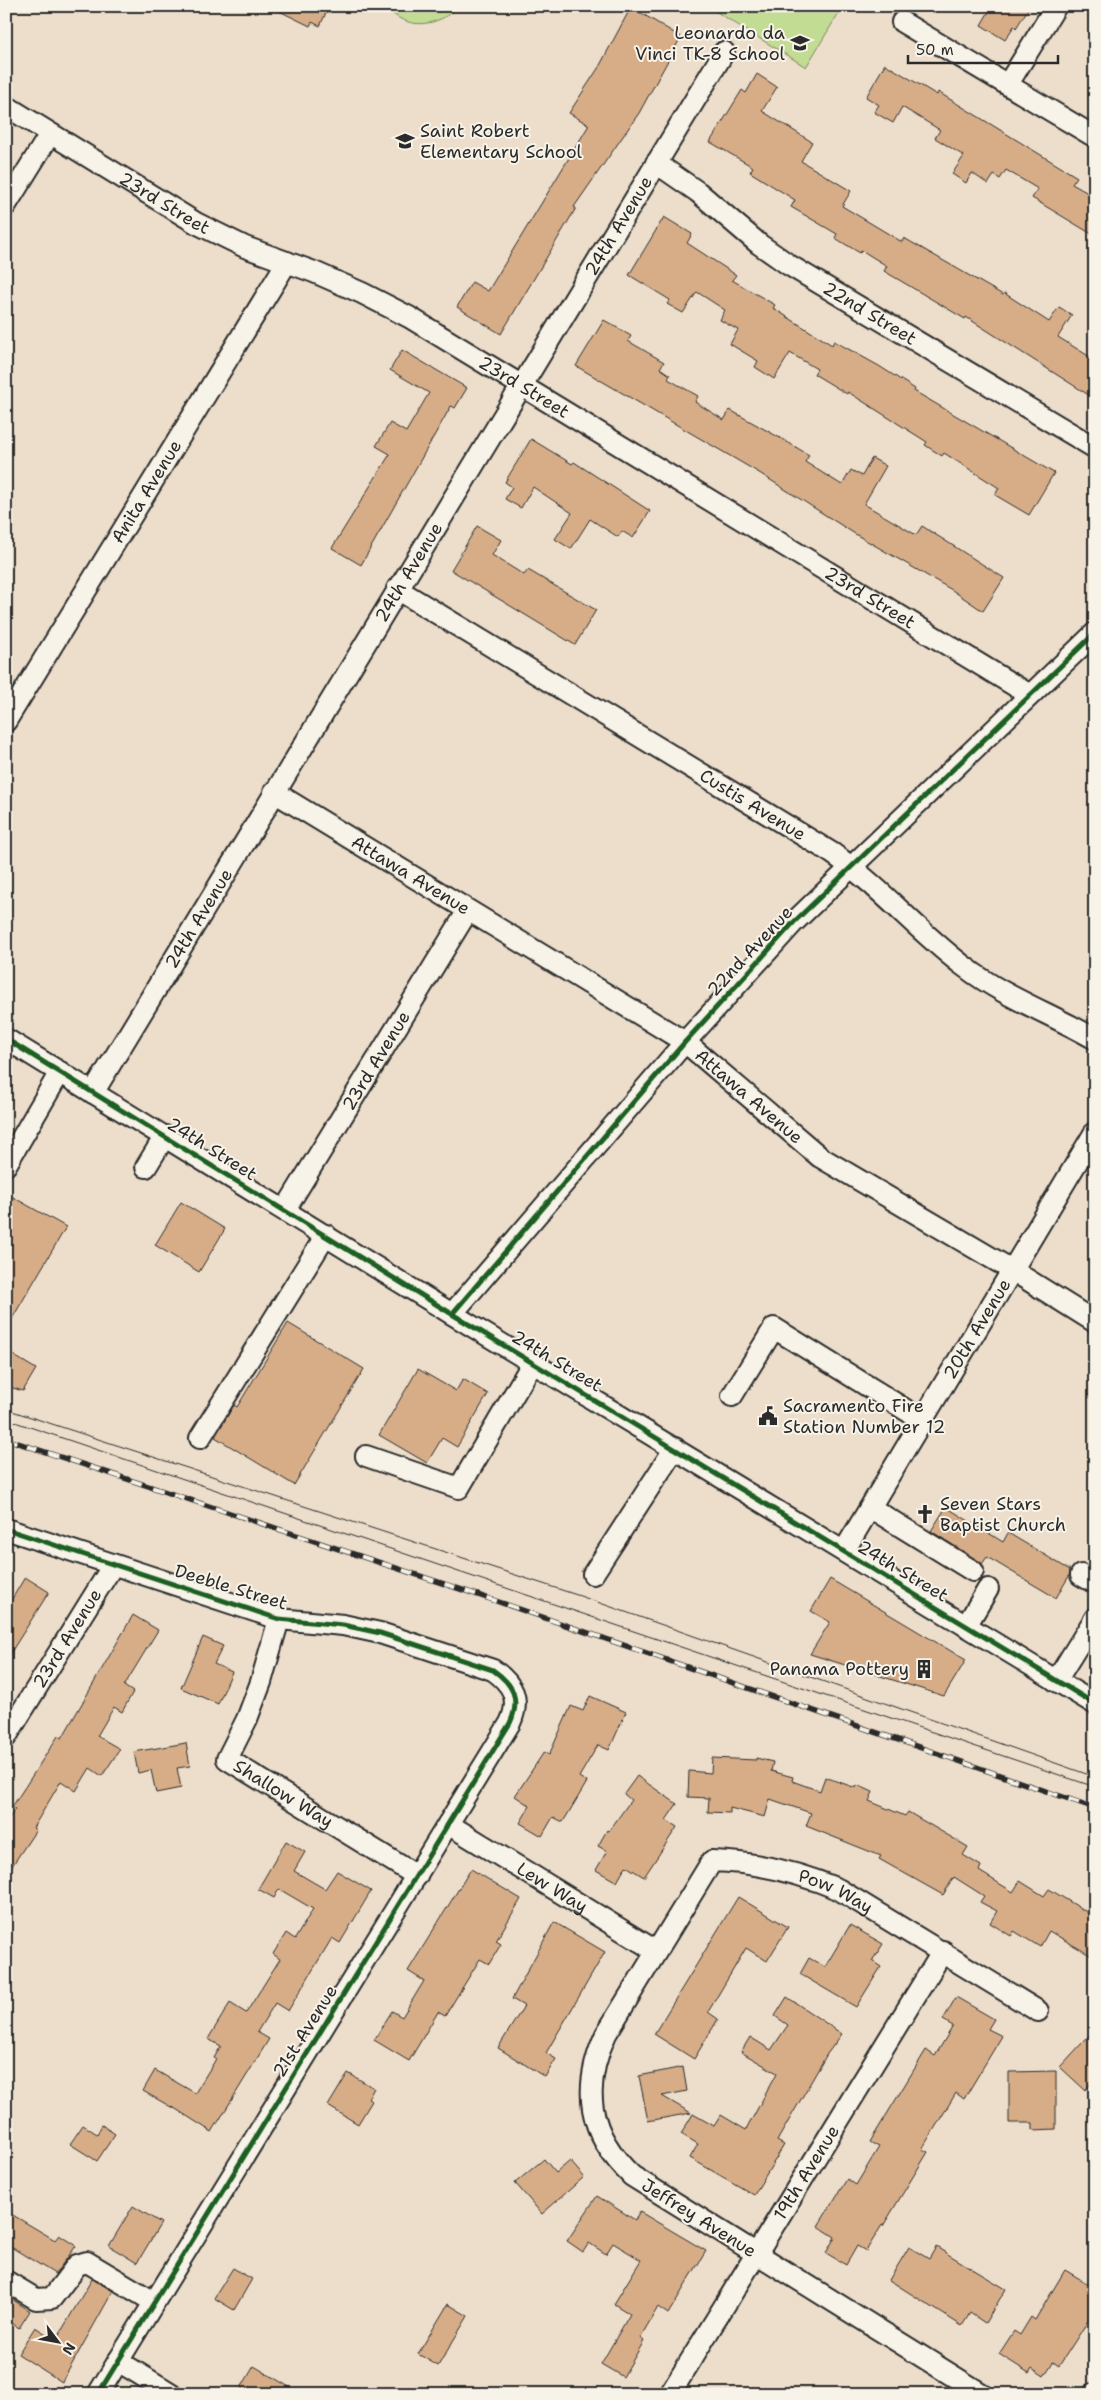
<svg xmlns="http://www.w3.org/2000/svg" width="1101" height="2400" viewBox="0 0 1101 2400" font-family="'Shantell Sans',sans-serif">
	<style>
		.green { fill: #c2dc93; stroke: #76845f }
		.building { fill: #d7ad88; stroke: #2b2b2b }
		.lines { fill: none; stroke-linecap: round; stroke-linejoin: round }
		.minor-casing { stroke: #2b2b2b; stroke-width: 24 }
		.minor { stroke: #f7f3e8; stroke-width: 20 }
		.tram { stroke: #2b2b2b; stroke-width: 1 }
		.rail-casing { stroke: #2b2b2b; stroke-width: 5.5 }
		.rail { stroke: #f7f3e8; stroke-width: 4; stroke-dasharray: 11; stroke-linecap: butt }
		.cycleway-casing { stroke: #f7f3e8; stroke-width: 8 }
		.cycleway { stroke: #1b5e20; stroke-width: 5 }
		.labels { text-anchor: middle; dominant-baseline: central; stroke-width: 4; stroke-linejoin: round; paint-order: stroke }
		.poi-label { font-size: 18px; fill: #2b2b2b; stroke: #f7f3e8; text-anchor: start }
		.street-label { font-size: 18px; fill: #2b2b2b; stroke: #f7f3e8 }
	</style>
	<rect width="100%" height="100%" fill="#eddecb"/>
	<filter id="ink" filterUnits="userSpaceOnUse"><feTurbulence type="fractalNoise" baseFrequency=".02" numOctaves="2"/><feDisplacementMap in="SourceGraphic" scale="10" xChannelSelector="R" yChannelSelector="G"/><feConvolveMatrix kernelMatrix="1 2 1 2 8 2 1 2 1" color-interpolation-filters="sRGB"/></filter>
	<g filter="url(#ink)">
		<path class="green" d="M 385,6 L 460,6 C 437,27 407,32 385,6 Z
			M 707,6 L 843,6 L 806,67 Z"/>
		<path class="building" d="M 269,6 L 329,6 L 320,26 L 312,22 L 310,26 Z
			M 992,6 L 1030,6 L 1016,28 L 1014,26 L 1005,40 L 981,25 Z
			M 631,7 L 681,37 L 639,113 L 574,207 L 576,208 L 501,334 L 457,307 L 472,282 L 488,291 L 589,125 L 569,113 L 599,67 Z
			M 885,64 L 937,95 L 938,92 L 1077,177 L 1072,184 L 1095,197 L 1095,236 L 1032,198 L 1038,189 L 1006,170 L 1000,179 L 994,175 L 988,184 L 972,173 L 966,183 L 952,174 L 964,156 L 935,138 L 940,130 L 902,107 L 893,123 L 874,112 L 879,105 L 866,97 Z
			M 757,74 L 777,87 L 762,111 L 812,142 L 801,161 L 851,191 L 842,206 L 902,242 L 904,238 L 1003,295 L 1004,293 L 1049,322 L 1059,307 L 1072,315 L 1058,337 L 1095,360 L 1095,399 L 966,317 L 965,319 L 884,271 L 887,266 L 861,250 L 860,253 L 835,238 L 837,234 L 791,207 L 795,200 L 750,172 L 753,167 L 710,142 L 742,90 L 746,93 Z
			M 664,217 L 692,234 L 687,243 L 736,275 L 732,280 L 775,305 L 773,308 L 832,345 L 834,341 L 879,366 L 915,389 L 914,391 L 1054,473 L 1029,515 L 995,495 L 999,488 L 944,453 L 942,456 L 925,445 L 927,442 L 848,392 L 847,394 L 814,374 L 817,369 L 790,353 L 774,379 L 755,367 L 758,361 L 730,344 L 738,330 L 720,320 L 725,310 L 697,292 L 683,313 L 667,304 L 670,300 L 629,275 Z
			M 604,320 L 631,336 L 628,341 L 664,362 L 660,368 L 670,375 L 668,379 L 698,396 L 695,402 L 724,420 L 730,410 L 782,439 L 809,455 L 805,462 L 842,485 L 851,470 L 862,476 L 872,458 L 886,466 L 864,504 L 916,535 L 922,526 L 1004,578 L 983,611 L 952,590 L 855,534 L 761,474 L 576,366 Z
			M 402,350 L 467,388 L 455,408 L 451,406 L 361,565 L 332,548 L 390,454 L 376,446 L 390,423 L 406,432 L 429,393 L 390,370 Z
			M 531,439 L 572,464 L 574,462 L 650,511 L 633,538 L 622,531 L 618,537 L 590,519 L 571,549 L 555,539 L 572,513 L 533,487 L 521,508 L 505,499 L 512,487 L 505,482 Z
			M 477,526 L 501,540 L 492,555 L 524,575 L 528,570 L 596,610 L 575,645 L 451,570 Z
			M 11,1196 L 66,1227 L 6,1329 L 6,1204 Z
			M 181,1202 L 225,1229 L 199,1272 L 155,1245 Z
			M 288,1323 L 364,1369 L 294,1485 L 215,1437 L 234,1405 L 237,1407 Z
			M 6,1351 L 36,1369 L 23,1391 L 6,1386 Z
			M 418,1369 L 456,1391 L 463,1379 L 488,1394 L 457,1447 L 442,1438 L 427,1463 L 379,1435 Z
			M 946,1507 L 1003,1542 L 1008,1533 L 1070,1570 L 1069,1576 L 1056,1598 L 987,1557 L 982,1564 L 931,1531 Z
			M 25,1577 L 49,1592 L 6,1660 L 6,1609 Z
			M 830,1579 L 966,1660 L 944,1696 L 810,1654 L 830,1622 L 811,1611 Z
			M 133,1615 L 158,1630 L 124,1686 L 133,1692 L 122,1712 L 114,1707 L 97,1736 L 120,1749 L 102,1776 L 90,1768 L 76,1791 L 61,1781 L 33,1828 L 36,1830 L 6,1875 L 6,1823 L 15,1809 L 12,1807 L 58,1736 L 62,1738 Z
			M 203,1637 L 223,1646 L 214,1664 L 232,1672 L 218,1704 L 181,1688 Z
			M 590,1696 L 626,1712 L 609,1750 L 598,1745 L 579,1777 L 587,1782 L 563,1822 L 553,1817 L 542,1836 L 520,1823 L 530,1806 L 515,1796 L 544,1752 L 549,1755 L 571,1706 L 583,1711 Z
			M 186,1743 L 190,1766 L 177,1768 L 181,1788 L 156,1793 L 151,1770 L 138,1773 L 134,1752 Z
			M 712,1758 L 756,1760 L 756,1758 L 773,1762 L 771,1771 L 793,1777 L 792,1781 L 820,1791 L 825,1777 L 856,1788 L 857,1785 L 873,1792 L 869,1801 L 905,1816 L 908,1812 L 968,1847 L 963,1855 L 981,1866 L 979,1871 L 1013,1892 L 1020,1881 L 1044,1896 L 1049,1889 L 1095,1917 L 1095,1958 L 1049,1931 L 1040,1947 L 1014,1931 L 1011,1936 L 990,1923 L 997,1911 L 980,1902 L 984,1896 L 954,1877 L 943,1895 L 879,1859 L 881,1856 L 806,1826 L 811,1813 L 770,1799 L 765,1817 L 730,1808 L 730,1813 L 708,1812 L 709,1798 L 688,1797 L 689,1771 L 711,1773 Z
			M 637,1776 L 677,1804 L 666,1820 L 677,1827 L 644,1877 L 626,1866 L 617,1882 L 596,1870 L 607,1851 L 598,1846 L 607,1830 L 609,1831 L 631,1800 L 624,1794 Z
			M 286,1841 L 305,1852 L 294,1871 L 325,1889 L 337,1871 L 371,1891 L 340,1943 L 332,1938 L 288,2011 L 275,2003 L 257,2032 L 269,2039 L 212,2132 L 171,2106 L 171,2107 L 143,2091 L 155,2070 L 195,2093 L 216,2059 L 214,2058 L 221,2046 L 208,2039 L 230,2003 L 246,2013 L 280,1959 L 273,1954 L 286,1933 L 295,1939 L 313,1909 L 279,1889 L 274,1898 L 258,1889 Z
			M 471,1869 L 521,1899 L 496,1941 L 501,1944 L 489,1964 L 480,1959 L 445,2016 L 438,2012 L 409,2061 L 374,2040 L 392,2011 L 402,2017 L 424,1981 L 408,1971 Z
			M 738,1897 L 788,1927 L 767,1961 L 746,1948 L 708,2012 L 718,2019 L 694,2059 L 654,2034 Z
			M 554,1922 L 605,1952 L 546,2053 L 556,2059 L 545,2077 L 498,2048 L 524,2006 L 512,1999 Z
			M 850,1925 L 883,1944 L 872,1961 L 881,1967 L 856,2007 L 800,1974 L 809,1958 L 825,1967 Z
			M 787,1997 L 842,2034 L 827,2054 L 777,2141 L 784,2145 L 754,2195 L 690,2158 L 698,2144 L 681,2134 L 693,2114 L 714,2126 L 721,2115 L 746,2130 L 777,2073 L 741,2052 L 750,2037 L 771,2050 L 788,2025 L 775,2016 Z
			M 956,1997 L 994,2019 L 988,2029 L 1002,2036 L 964,2099 L 956,2093 L 922,2149 L 928,2152 L 883,2226 L 882,2225 L 866,2251 L 857,2246 L 846,2265 L 826,2253 L 835,2237 L 818,2226 L 847,2179 L 856,2185 L 879,2147 L 870,2142 L 926,2050 L 935,2056 L 953,2026 L 943,2020 Z
			M 1095,2029 L 1095,2080 L 1085,2090 L 1060,2067 Z
			M 683,2067 L 687,2091 L 662,2096 L 691,2113 L 648,2121 L 639,2076 Z
			M 1056,2071 L 1056,2129 L 1033,2130 L 1033,2123 L 1009,2123 L 1009,2072 Z
			M 348,2073 L 374,2088 L 368,2099 L 372,2101 L 358,2124 L 328,2106 Z
			M 83,2125 L 97,2134 L 102,2125 L 115,2134 L 97,2161 L 70,2144 Z
			M 544,2159 L 556,2173 L 570,2161 L 584,2177 L 542,2214 L 515,2183 Z
			M 597,2196 L 635,2220 L 640,2212 L 706,2251 L 668,2314 L 658,2307 L 640,2338 L 644,2341 L 623,2377 L 601,2364 L 630,2314 L 614,2304 L 641,2260 L 613,2243 L 606,2254 L 589,2243 L 583,2252 L 567,2241 Z
			M 133,2206 L 161,2223 L 137,2263 L 109,2246 Z
			M 6,2211 L 55,2240 L 59,2235 L 76,2246 L 55,2274 L 6,2244 Z
			M 909,2247 L 929,2259 L 936,2247 L 1006,2289 L 985,2323 L 970,2313 L 962,2326 L 889,2280 Z
			M 233,2268 L 252,2279 L 234,2310 L 214,2298 Z
			M 1065,2270 L 1095,2288 L 1095,2310 L 1059,2366 L 1053,2362 L 1044,2376 L 1032,2368 L 1029,2373 L 999,2354 L 1014,2331 L 1020,2335 L 1031,2317 L 1035,2320 Z
			M 92,2279 L 113,2291 L 62,2382 L 18,2354 L 35,2327 L 56,2340 Z
			M 6,2295 L 30,2311 L 19,2328 L 6,2319 Z
			M 448,2304 L 468,2316 L 438,2366 L 418,2354 Z
			M 254,2366 L 301,2394 L 251,2394 L 241,2388 Z"/>
		<g class="lines">
			<g class="minor-casing">
				<g id="minor">
					<path d="M 902,22 L 1095,137"/>
					<path d="M 1008,84 L 1056,6"/>
					<path id="s1" d="M 6,106 L 196,223 L 245,247 L 314,272 L 362,293 L 409,317 L 1030,695"/>
					<path id="s2" d="M 656,163 L 698,192 L 759,244 L 789,265 L 1095,448"/>
					<path d="M 6,205 L 50,134"/>
					<path id="s3" d="M 397,589 L 832,853 C 880,886 918,932 965,967 C 1004,997 1052,1014 1095,1039"/>
					<path id="s4" d="M 6,721 L 287,262"/>
					<path id="s5" d="M 274,792 L 685,1042 L 820,1157 L 1012,1270 L 1095,1322"/>
					<path d="M 6,1039 L 452,1314 L 1095,1704"/>
					<path id="s6" d="M 93,1093 L 724,52"/>
					<path d="M 6,1165 L 60,1072"/>
					<path d="M 146,1167 L 165,1136"/>
					<path id="s7" d="M 285,1210 L 467,912"/>
					<path d="M 452,1314 L 685,1042 L 794,922 L 1095,633"/>
					<path d="M 732,1396 L 774,1328 L 922,1420"/>
					<path d="M 200,1438 L 326,1235"/>
					<path d="M 366,1456 L 459,1488 L 533,1362"/>
					<path d="M 871,1508 L 973,1571"/>
					<path d="M 6,1529 L 279,1619 L 343,1625 L 380,1633 L 493,1670 C 513,1684 521,1699 510,1723 L 98,2394"/>
					<path id="s8" d="M 844,1551 L 1095,1132"/>
					<path d="M 593,1574 L 675,1448"/>
					<path d="M 1081,1575 L 1095,1583"/>
					<path id="s9" d="M 279,1619 L 261,1682 L 247,1719 L 227,1759 L 417,1876"/>
					<path d="M 966,1626 L 988,1589"/>
					<path d="M 1056,1681 L 1095,1618"/>
					<path id="s10" d="M 6,1737 L 113,1565"/>
					<path id="s11" d="M 448,1824 L 656,1951"/>
					<path d="M 6,2281 L 36,2299 L 52,2298 L 77,2265 L 87,2262 L 154,2302"/>
					<path d="M 118,2361 L 172,2394"/>
					<path id="s12" d="M 670,2394 L 943,1951"/>
					<path id="s13" d="M 982,2394 L 632,2176 C 588,2134 581,2089 606,2034 L 712,1861 C 756,1862 797,1872 838,1889 L 1038,2011"/>
					<path d="M 1094,2394 L 1095,2393"/>
				</g>
			</g>
			<use href="#minor" class="minor"/>
			<path class="tram" d="M 6,1409 L 580,1596 L 1095,1777
				M 6,1419 L 1095,1787"/>
			<g class="rail-casing">
				<path id="rail" d="M 6,1439 L 496,1601 L 1095,1808"/>
			</g>
			<use href="#rail" class="rail"/>
			<g class="cycleway-casing">
				<path id="cycleway" d="M 6,1039 L 452,1314 L 1095,1704
					M 452,1314 L 685,1042 L 794,922 L 1095,633
					M 6,1529 L 279,1619 L 343,1625 L 380,1633 L 493,1670 C 513,1684 521,1699 510,1723 L 98,2394"/>
			</g>
			<use href="#cycleway" class="cycleway"/>
		</g>
	</g>
	<defs>
		<g id="school-bare" transform="scale(1.5)"><path d="M0-5L7-2L0 1L-7-2ZM-4 1L0 2.5L4 1V4Q0 6-4 4Z" fill="#2b2b2b" stroke="#f7f3e8" stroke-width="2.5" paint-order="stroke"/></g>
		<g id="civic-bare" transform="scale(1.5)"><path d="M-.6-6.5H3V-4.5H.6V-3L4-1V1h2V6H-6V1h2V-1L-.6-3ZM-1.2 2.5V6h2.4V2.5Z" fill="#2b2b2b" stroke="#f7f3e8" stroke-width="2.5" paint-order="stroke"/></g>
		<g id="church-bare" transform="scale(1.5)"><path d="M-1.2-6h2.4v3.5h3.3v2.4h-3.3V6h-2.4V-.1h-3.3v-2.4h3.3Z" fill="#2b2b2b" stroke="#f7f3e8" stroke-width="2.5" paint-order="stroke"/></g>
		<g id="building-bare" transform="scale(1.5)"><path d="M-4-6H4V6H1V3H-1V6H-4ZM-2.5-4.3h1.7v1.8h-1.7ZM.8-4.3h1.7v1.8H.8ZM-2.5-1h1.7V.8h-1.7ZM.8-1h1.7V.8H.8Z" fill="#2b2b2b" stroke="#f7f3e8" stroke-width="2.5" paint-order="stroke"/></g>
	</defs>
	<g fill-rule="evenodd">
		<use href="#school-bare" x="800" y="43"/>
		<use href="#school-bare" x="405" y="141"/>
		<use href="#civic-bare" x="768" y="1416"/>
		<use href="#church-bare" x="925" y="1514"/>
		<use href="#building-bare" x="924" y="1669"/>
	</g>
	<g class="labels">
		<g class="poi-label">
			<text x="785" y="33" text-anchor="end">Leonardo da<tspan x="785" dy="21">Vinci TK-8 School</tspan></text>
			<text x="420" y="131">Saint Robert<tspan x="420" dy="21">Elementary School</tspan></text>
			<text x="783" y="1406">Sacramento Fire<tspan x="783" dy="21">Station Number 12</tspan></text>
			<text x="940" y="1504">Seven Stars<tspan x="940" dy="21">Baptist Church</tspan></text>
			<text x="909" y="1669" text-anchor="end">Panama Pottery</text>
		</g>
		<g class="street-label">
			<text stroke="none"><textPath href="#s1" startOffset="186">23rd Street</textPath></text>
			<text stroke="none"><textPath href="#s6" startOffset="1014">24th Avenue</textPath></text>
			<text stroke="none"><textPath href="#s2" startOffset="262">22nd Street</textPath></text>
			<text stroke="none"><textPath href="#s1" startOffset="591">23rd Street</textPath></text>
			<text stroke="none"><textPath href="#s4" startOffset="269">Anita Avenue</textPath></text>
			<text stroke="none"><textPath href="#s6" startOffset="609">24th Avenue</textPath></text>
			<text stroke="none"><textPath href="#s1" startOffset="996">23rd Street</textPath></text>
			<text stroke="none"><textPath href="#s3" startOffset="416">Custis Avenue</textPath></text>
			<text stroke="none"><textPath href="#s5" startOffset="160">Attawa Avenue</textPath></text>
			<text stroke="none"><textPath href="#s6" startOffset="204">24th Avenue</textPath></text>
			<text transform="translate(750 951) rotate(-47)">22nd Avenue</text>
			<text stroke="none"><textPath href="#s7" startOffset="175">23rd Avenue</textPath></text>
			<text stroke="none"><textPath href="#s5" startOffset="565">Attawa Avenue</textPath></text>
			<text transform="translate(212 1149) rotate(32)">24th Street</text>
			<text stroke="none"><textPath href="#s8" startOffset="259">20th Avenue</textPath></text>
			<text transform="translate(557 1361) rotate(31)">24th Street</text>
			<text transform="translate(903 1571) rotate(31)">24th Street</text>
			<text transform="translate(231 1587) rotate(17)">Deeble Street</text>
			<text stroke="none"><textPath href="#s10" startOffset="116">23rd Avenue</textPath></text>
			<text stroke="none"><textPath href="#s9" startOffset="216">Shallow Way</textPath></text>
			<text stroke="none"><textPath href="#s11" startOffset="122">Lew Way</textPath></text>
			<text stroke="none"><textPath href="#s13" startOffset="900">Pow Way</textPath></text>
			<text transform="translate(305 2031) rotate(-58)">21st Avenue</text>
			<text stroke="none"><textPath href="#s12" startOffset="260">19th Avenue</textPath></text>
			<text transform="translate(699 2218) rotate(32)">Jeffrey Avenue</text>
		</g>
	</g>
	<rect width="1101" height="2400" fill="none" stroke="#f7f3e8" stroke-width="25"/>
	<rect x="12" y="12" width="1076" height="2375" fill="none" stroke="#2b2b2b" stroke-width="2" filter="url(#ink)"/>
	<g transform="translate(58 2342) rotate(122)" stroke="#f7f3e8" stroke-width="4" paint-order="stroke">
	<path d="M0-4L9 19L0 12L-9 19Z" fill="#2b2b2b"/>
	<text y="-8" font-size="14" font-weight="bold" text-anchor="middle" fill="#2b2b2b">N</text>
	</g>
	<path d="M908 55v8h150v-8" fill="none" stroke="#2b2b2b" stroke-width="2.5"/>
	<text x="916" y="55" font-size="15" fill="#2b2b2b" stroke="#f7f3e8" stroke-width="4" paint-order="stroke">50 m</text>
</svg>
